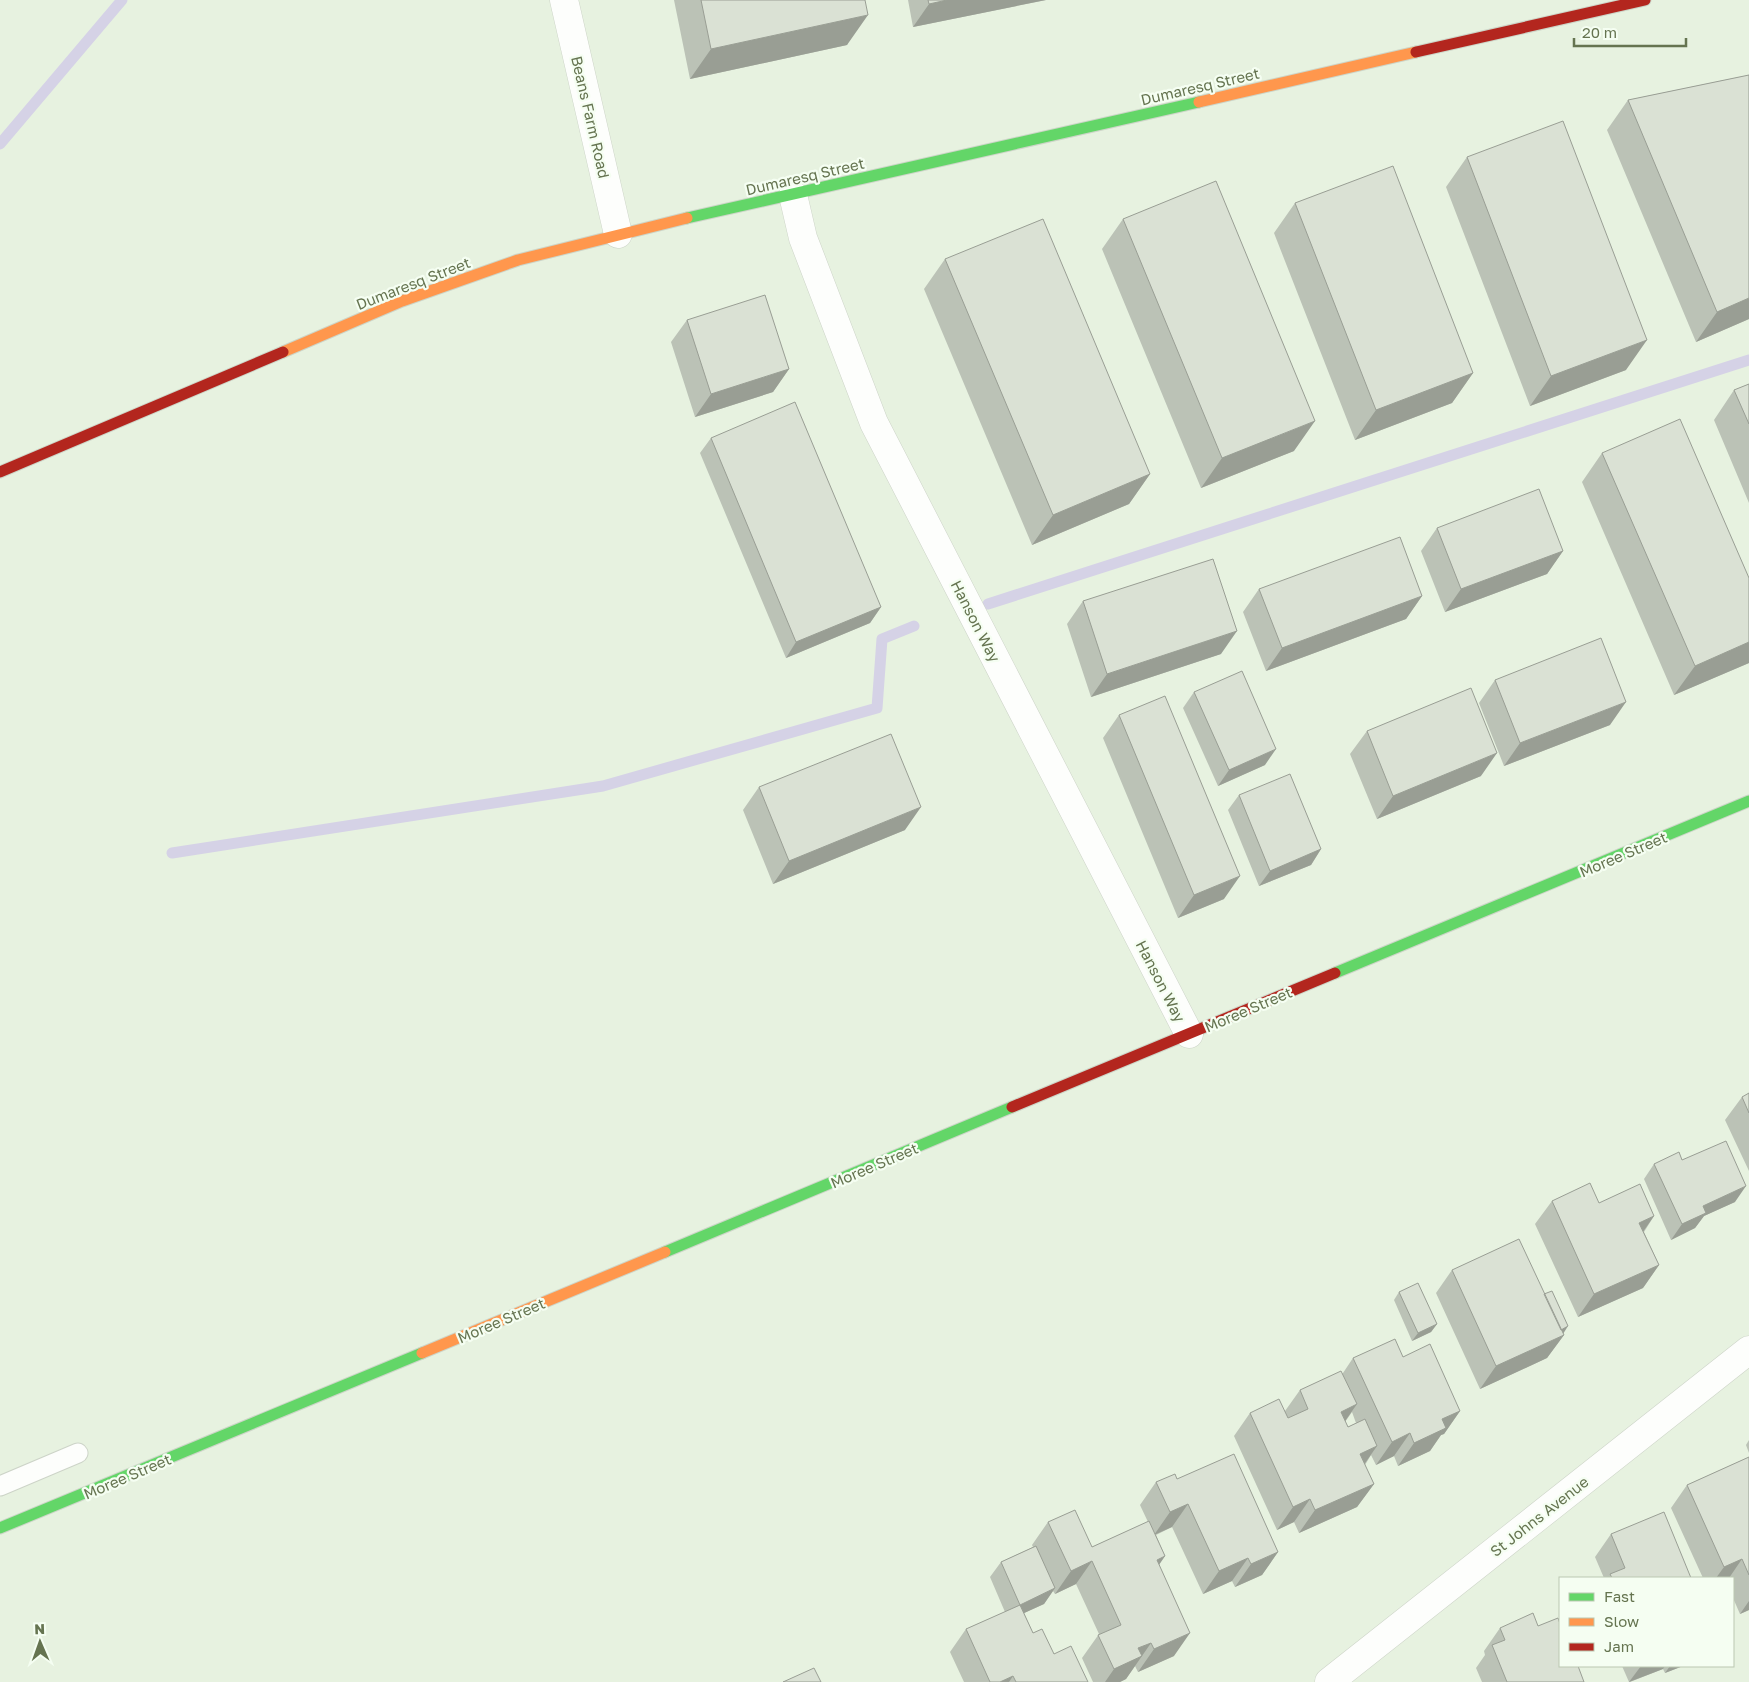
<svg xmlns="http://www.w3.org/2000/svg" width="1749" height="1682" viewBox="0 0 1749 1682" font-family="'Golos Text',sans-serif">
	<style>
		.residential { fill: #e7f2e0; fill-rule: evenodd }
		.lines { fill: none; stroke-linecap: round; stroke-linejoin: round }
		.stream { stroke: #d5d2e6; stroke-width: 11 }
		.lane-casing { stroke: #cdd4c8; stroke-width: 21 }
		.street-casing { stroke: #cdd4c8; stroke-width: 29 }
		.fast-casing { stroke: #cdd5c8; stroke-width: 13 }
		.slow-casing { stroke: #cdd5c8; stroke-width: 13 }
		.jam-casing { stroke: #cdd5c8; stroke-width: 13 }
		.lane { stroke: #fdfefc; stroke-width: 19 }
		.street { stroke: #fdfefc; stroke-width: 28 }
		.fast { stroke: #63d668; stroke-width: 11 }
		.slow { stroke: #ff974d; stroke-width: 11 }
		.jam { stroke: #b3261e; stroke-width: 11 }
		.wall { fill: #bbc2b6; fill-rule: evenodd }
		.shaded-wall { fill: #999e94 }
		.building { fill: #dae1d4; stroke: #999e94 }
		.labels { text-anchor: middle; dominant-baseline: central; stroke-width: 4.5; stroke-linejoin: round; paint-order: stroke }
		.street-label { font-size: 15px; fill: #657450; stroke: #f5fef2 }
	</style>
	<rect width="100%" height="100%" fill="#f1f8ee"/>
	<path class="residential" d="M 0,0 L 1749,0 L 1749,1682 L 0,1682 ZM 1560,1578 L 1733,1578 L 1733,1666 L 1560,1666 Z"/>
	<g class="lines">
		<path class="stream" d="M 0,144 L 122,0
			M 988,604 L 1749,360
			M 172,853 L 603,786 L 877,708 L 882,639 L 914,626"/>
		<g class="lane-casing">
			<path id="lane" d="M 0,1486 L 78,1453"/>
		</g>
		<g class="street-casing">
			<path id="street" d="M 564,0 L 618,234
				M 793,195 L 803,238 L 874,423 L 1189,1034
				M 1329,1682 L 1749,1350"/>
		</g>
		<g class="fast-casing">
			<path id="fast" d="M 687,218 L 1199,102
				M 1335,973 L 1749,801
				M 665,1252 L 1012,1107
				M 0,1528 L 422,1353"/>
		</g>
		<g class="slow-casing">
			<path id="slow" d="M 1199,102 L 1416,52
				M 283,352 L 402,301 L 518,260 L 687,218
				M 422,1353 L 665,1252"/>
		</g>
		<g class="jam-casing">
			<path id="jam" d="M 1416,52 L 1645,0
				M 0,472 L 283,352
				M 1012,1107 L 1335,973"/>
		</g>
		<use href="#lane" class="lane"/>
		<use href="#street" class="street"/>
		<use href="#fast" class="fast"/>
		<use href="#slow" class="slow"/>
		<use href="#jam" class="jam"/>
	</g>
	<path class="wall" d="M 674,0 L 865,0 L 847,45 L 690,79 Z
		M 908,0 L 1046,0 L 913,27 Z
		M 1749,75 L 1749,319 L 1696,342 L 1607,130 L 1628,100 Z
		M 1467,157 L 1626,370 L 1530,406 L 1446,187 Z
		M 1295,203 L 1473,373 L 1452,403 L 1355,440 L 1274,233 Z
		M 1123,219 L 1294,451 L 1201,488 L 1102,249 Z
		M 945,259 L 1150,474 L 1129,504 L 1032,545 L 924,289 Z
		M 687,320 L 789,369 L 773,392 L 695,417 L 671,342 Z
		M 1749,384 L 1749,503 L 1714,420 L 1734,390 Z
		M 711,438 L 881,607 L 870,623 L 786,658 L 700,453 Z
		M 1602,453 L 1749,578 L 1749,663 L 1674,695 L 1582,482 Z
		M 1437,528 L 1563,551 L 1547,574 L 1445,612 L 1421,551 Z
		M 1259,589 L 1422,596 L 1406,619 L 1266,671 L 1243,612 Z
		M 1083,601 L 1221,654 L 1091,697 L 1067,624 Z
		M 1495,680 L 1610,725 L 1504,766 L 1479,703 Z
		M 1194,692 L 1265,765 L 1218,786 L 1183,708 Z
		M 1119,715 L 1224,899 L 1178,918 L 1103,738 Z
		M 1367,731 L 1481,776 L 1377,819 L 1350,754 Z
		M 759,787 L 905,830 L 773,884 L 743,810 Z
		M 1239,795 L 1321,849 L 1311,865 L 1259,886 L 1228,810 Z
		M 1749,1093 L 1749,1171 L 1725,1120 L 1742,1097 Z
		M 1682,1160 L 1735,1202 L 1704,1216 L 1695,1228 L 1671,1240 L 1644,1179 L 1654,1164 Z
		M 1552,1201 L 1599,1203 L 1654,1216 L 1644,1232 L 1659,1265 L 1643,1288 L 1578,1317 L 1535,1224 Z
		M 1452,1270 L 1563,1334 L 1564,1335 L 1547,1358 L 1480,1389 L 1436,1293 Z
		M 1399,1292 L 1437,1324 L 1431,1332 L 1412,1341 L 1394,1300 Z
		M 1353,1358 L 1460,1411 L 1444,1434 L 1441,1435 L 1430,1451 L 1398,1466 L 1394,1456 L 1376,1465 L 1371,1455 L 1365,1465 L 1374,1484 L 1357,1507 L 1299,1533 L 1294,1522 L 1277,1530 L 1234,1436 L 1250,1413 L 1285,1411 L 1300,1390 L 1343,1373 ZM 1352,1412 L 1356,1423 L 1348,1427 L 1345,1422 Z
		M 1749,1440 L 1749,1453 L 1746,1445 Z
		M 1749,1457 L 1749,1610 L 1740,1614 L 1733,1598 L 1733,1578 L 1703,1578 L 1671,1508 L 1687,1485 Z
		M 1177,1479 L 1278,1552 L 1262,1575 L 1235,1587 L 1232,1581 L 1203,1594 L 1172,1527 L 1156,1535 L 1165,1556 L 1159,1565 L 1174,1656 L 1138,1672 L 1135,1666 L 1126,1679 L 1120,1682 L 1093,1682 L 1082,1658 L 1099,1634 L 1076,1584 L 1055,1594 L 1053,1591 L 1044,1604 L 1024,1613 L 1033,1633 L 1054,1654 L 1088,1682 L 964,1682 L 950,1652 L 966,1629 L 1005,1612 L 990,1577 L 1001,1562 L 1033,1547 L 1032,1545 L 1048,1522 L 1092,1547 L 1148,1522 L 1140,1505 L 1156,1482 Z
		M 1611,1534 L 1691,1578 L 1604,1578 L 1595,1557 Z
		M 1538,1626 L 1584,1682 L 1482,1682 L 1476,1668 L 1485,1655 L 1484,1651 L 1500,1628 Z
		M 1622,1666 L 1683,1666 L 1665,1673 L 1663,1669 L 1630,1682 L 1629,1682 Z"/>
	<path class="shaded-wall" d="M 947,0 L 1046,0 L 913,27 L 929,4 Z
		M 868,15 L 847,45 L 690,79 L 711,49 Z
		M 1749,298 L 1749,319 L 1696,342 L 1717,312 Z
		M 1647,340 L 1626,370 L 1530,406 L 1551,376 Z
		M 789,369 L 773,392 L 695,417 L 711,394 Z
		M 1473,373 L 1452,403 L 1355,440 L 1376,410 Z
		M 1315,421 L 1294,451 L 1201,488 L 1222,458 Z
		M 1150,474 L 1129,504 L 1032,545 L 1053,515 Z
		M 1563,551 L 1547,574 L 1445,612 L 1461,589 Z
		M 1422,596 L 1406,619 L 1266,671 L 1282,648 Z
		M 881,607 L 870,623 L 786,658 L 796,642 Z
		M 1237,631 L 1221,654 L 1091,697 L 1107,674 Z
		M 1749,642 L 1749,663 L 1674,695 L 1695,666 Z
		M 1626,702 L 1610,725 L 1504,766 L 1520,743 Z
		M 1276,749 L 1265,765 L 1218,786 L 1229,770 Z
		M 1497,753 L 1481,776 L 1377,819 L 1393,796 Z
		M 921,807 L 905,830 L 773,884 L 789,861 Z
		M 1321,849 L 1311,865 L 1259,886 L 1270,871 Z
		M 1240,876 L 1224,899 L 1178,918 L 1194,895 Z
		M 1746,1186 L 1735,1202 L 1704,1216 L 1695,1228 L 1671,1240 L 1682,1224 L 1703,1206 Z
		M 1654,1216 L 1638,1239 L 1639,1223 Z
		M 1659,1265 L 1643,1288 L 1578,1317 L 1594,1294 Z
		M 1437,1324 L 1431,1332 L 1412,1341 L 1418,1333 Z
		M 1568,1326 L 1563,1334 L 1552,1334 Z
		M 1564,1335 L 1547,1358 L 1480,1389 L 1496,1366 Z
		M 1357,1404 L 1341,1427 L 1341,1412 Z
		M 1460,1411 L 1444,1434 L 1441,1435 L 1430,1451 L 1398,1466 L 1414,1443 L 1442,1419 Z
		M 1410,1433 L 1394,1456 L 1376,1465 L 1392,1442 Z
		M 1377,1446 L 1361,1469 L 1360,1454 Z
		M 1374,1484 L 1357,1507 L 1299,1533 L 1315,1510 Z
		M 1310,1499 L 1294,1522 L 1277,1530 L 1293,1507 Z
		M 1188,1504 L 1172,1527 L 1154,1535 L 1170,1512 Z
		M 1278,1552 L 1262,1575 L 1235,1587 L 1251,1564 Z
		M 1165,1556 L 1149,1579 L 1157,1560 Z
		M 1248,1558 L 1232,1581 L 1203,1594 L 1219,1571 Z
		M 1742,1559 L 1729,1578 L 1716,1578 L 1724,1567 Z
		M 1092,1561 L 1076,1584 L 1055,1594 L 1071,1571 Z
		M 1055,1588 L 1044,1604 L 1009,1620 L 1020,1605 Z
		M 1749,1601 L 1749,1610 L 1740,1614 Z
		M 1190,1633 L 1174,1656 L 1138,1672 L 1154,1649 Z
		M 1151,1643 L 1126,1679 L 1120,1682 L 1105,1682 L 1114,1669 L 1138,1648 Z
		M 1641,1666 L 1665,1666 L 1663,1669 L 1629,1682 Z
		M 1670,1666 L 1683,1666 L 1665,1673 Z
		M 1013,1676 L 1009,1682 L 1000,1682 Z"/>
	<path class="building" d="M 701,0 L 865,0 L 868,15 L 711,49 Z
		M 928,0 L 947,0 L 929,4 Z
		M 1749,75 L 1749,298 L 1717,312 L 1628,100 Z
		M 1563,121 L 1647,340 L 1551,376 L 1467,157 Z
		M 1393,166 L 1473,373 L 1376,410 L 1295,203 Z
		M 1216,181 L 1315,421 L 1222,458 L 1123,219 Z
		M 1043,219 L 1150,474 L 1053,515 L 945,259 Z
		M 765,295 L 789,369 L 711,394 L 687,320 Z
		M 1749,384 L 1749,424 L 1734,390 Z
		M 795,402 L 881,607 L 796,642 L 711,438 Z
		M 1680,419 L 1749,578 L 1749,642 L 1695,666 L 1602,453 Z
		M 1539,489 L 1563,551 L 1461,589 L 1437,528 Z
		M 1400,537 L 1422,596 L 1282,648 L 1259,589 Z
		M 1213,559 L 1237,631 L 1107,674 L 1083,601 Z
		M 1601,638 L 1626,702 L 1520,743 L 1495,680 Z
		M 1242,671 L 1276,749 L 1229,770 L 1194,692 Z
		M 1471,688 L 1497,753 L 1393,796 L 1367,731 Z
		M 1165,696 L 1240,876 L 1194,895 L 1119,715 Z
		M 891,734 L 921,807 L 789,861 L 759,787 Z
		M 1290,774 L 1321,849 L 1270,871 L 1239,795 Z
		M 1749,1093 L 1749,1113 L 1742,1097 Z
		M 1726,1141 L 1746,1186 L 1703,1206 L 1706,1213 L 1682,1224 L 1654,1164 L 1679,1152 L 1682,1160 Z
		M 1590,1183 L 1599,1203 L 1640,1184 L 1654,1216 L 1639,1223 L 1659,1265 L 1594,1294 L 1552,1201 Z
		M 1519,1239 L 1564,1335 L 1496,1366 L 1452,1270 Z
		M 1418,1283 L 1437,1324 L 1418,1333 L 1399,1292 Z
		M 1552,1291 L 1568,1326 L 1561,1330 L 1544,1294 Z
		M 1395,1339 L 1403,1357 L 1430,1344 L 1460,1411 L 1442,1419 L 1446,1428 L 1414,1443 L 1410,1433 L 1392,1442 L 1353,1358 Z
		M 1341,1371 L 1357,1404 L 1341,1412 L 1348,1427 L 1365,1419 L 1377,1446 L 1360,1454 L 1374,1484 L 1315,1510 L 1310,1499 L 1293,1507 L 1250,1413 L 1279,1399 L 1288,1418 L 1308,1409 L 1300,1390 Z
		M 1234,1454 L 1278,1552 L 1251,1564 L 1248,1558 L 1219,1571 L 1188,1504 L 1170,1512 L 1156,1482 L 1175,1474 L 1177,1479 Z
		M 1749,1457 L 1749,1575 L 1742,1559 L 1724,1567 L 1687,1485 Z
		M 1075,1510 L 1092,1547 L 1149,1521 L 1165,1556 L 1157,1560 L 1190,1633 L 1154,1649 L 1151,1643 L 1138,1648 L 1142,1656 L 1114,1669 L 1098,1635 L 1121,1625 L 1092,1561 L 1071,1571 L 1048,1522 Z
		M 1664,1512 L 1691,1578 L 1612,1578 L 1610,1574 L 1625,1568 L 1611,1534 Z
		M 1036,1546 L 1055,1588 L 1020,1605 L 1001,1562 Z
		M 1020,1605 L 1033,1633 L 1042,1629 L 1054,1654 L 1071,1646 L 1088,1682 L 1016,1682 L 1013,1676 L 1000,1682 L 990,1682 L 966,1629 Z
		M 1533,1613 L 1538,1626 L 1558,1618 L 1560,1624 L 1560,1666 L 1578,1666 L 1584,1682 L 1507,1682 L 1492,1645 L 1505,1640 L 1500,1628 Z
		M 814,1668 L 821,1682 L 783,1682 Z"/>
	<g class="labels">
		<g class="street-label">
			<text transform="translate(1200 86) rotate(-13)">Dumaresq Street</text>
			<text transform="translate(591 117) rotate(77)">Beans Farm Road</text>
			<text transform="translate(805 176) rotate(-13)">Dumaresq Street</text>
			<text transform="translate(413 283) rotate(-21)">Dumaresq Street</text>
			<text transform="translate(976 621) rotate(63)">Hanson Way</text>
			<text transform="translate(1623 854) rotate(-23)">Moree Street</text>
			<text transform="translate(1161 981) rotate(63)">Hanson Way</text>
			<text transform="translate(1248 1009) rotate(-23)">Moree Street</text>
			<text transform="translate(874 1165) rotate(-23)">Moree Street</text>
			<text transform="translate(501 1320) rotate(-23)">Moree Street</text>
			<text transform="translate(127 1476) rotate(-23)">Moree Street</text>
			<text transform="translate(1539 1516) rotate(-38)">St Johns Avenue</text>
		</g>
	</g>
	<rect x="1559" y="1577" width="175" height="90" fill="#f5fef2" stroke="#bbc7b1"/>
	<rect x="1569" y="1593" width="25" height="8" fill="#63d668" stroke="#bbc7b1"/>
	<text x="1604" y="1602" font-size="15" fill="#657450">Fast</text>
	<rect x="1569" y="1618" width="25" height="8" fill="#ff974d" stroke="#bbc7b1"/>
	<text x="1604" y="1627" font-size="15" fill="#657450">Slow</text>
	<rect x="1569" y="1643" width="25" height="8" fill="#b3261e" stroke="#bbc7b1"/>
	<text x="1604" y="1652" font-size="15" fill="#657450">Jam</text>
	<g transform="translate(40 1642) rotate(358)" stroke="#f5fef2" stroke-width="4" paint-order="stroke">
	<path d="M0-4L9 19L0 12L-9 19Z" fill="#657450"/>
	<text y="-8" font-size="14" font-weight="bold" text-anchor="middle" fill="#657450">N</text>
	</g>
	<path d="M1574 38v8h112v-8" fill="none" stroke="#657450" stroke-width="2.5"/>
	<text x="1582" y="38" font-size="15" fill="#657450" stroke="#f5fef2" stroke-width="4" paint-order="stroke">20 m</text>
</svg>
